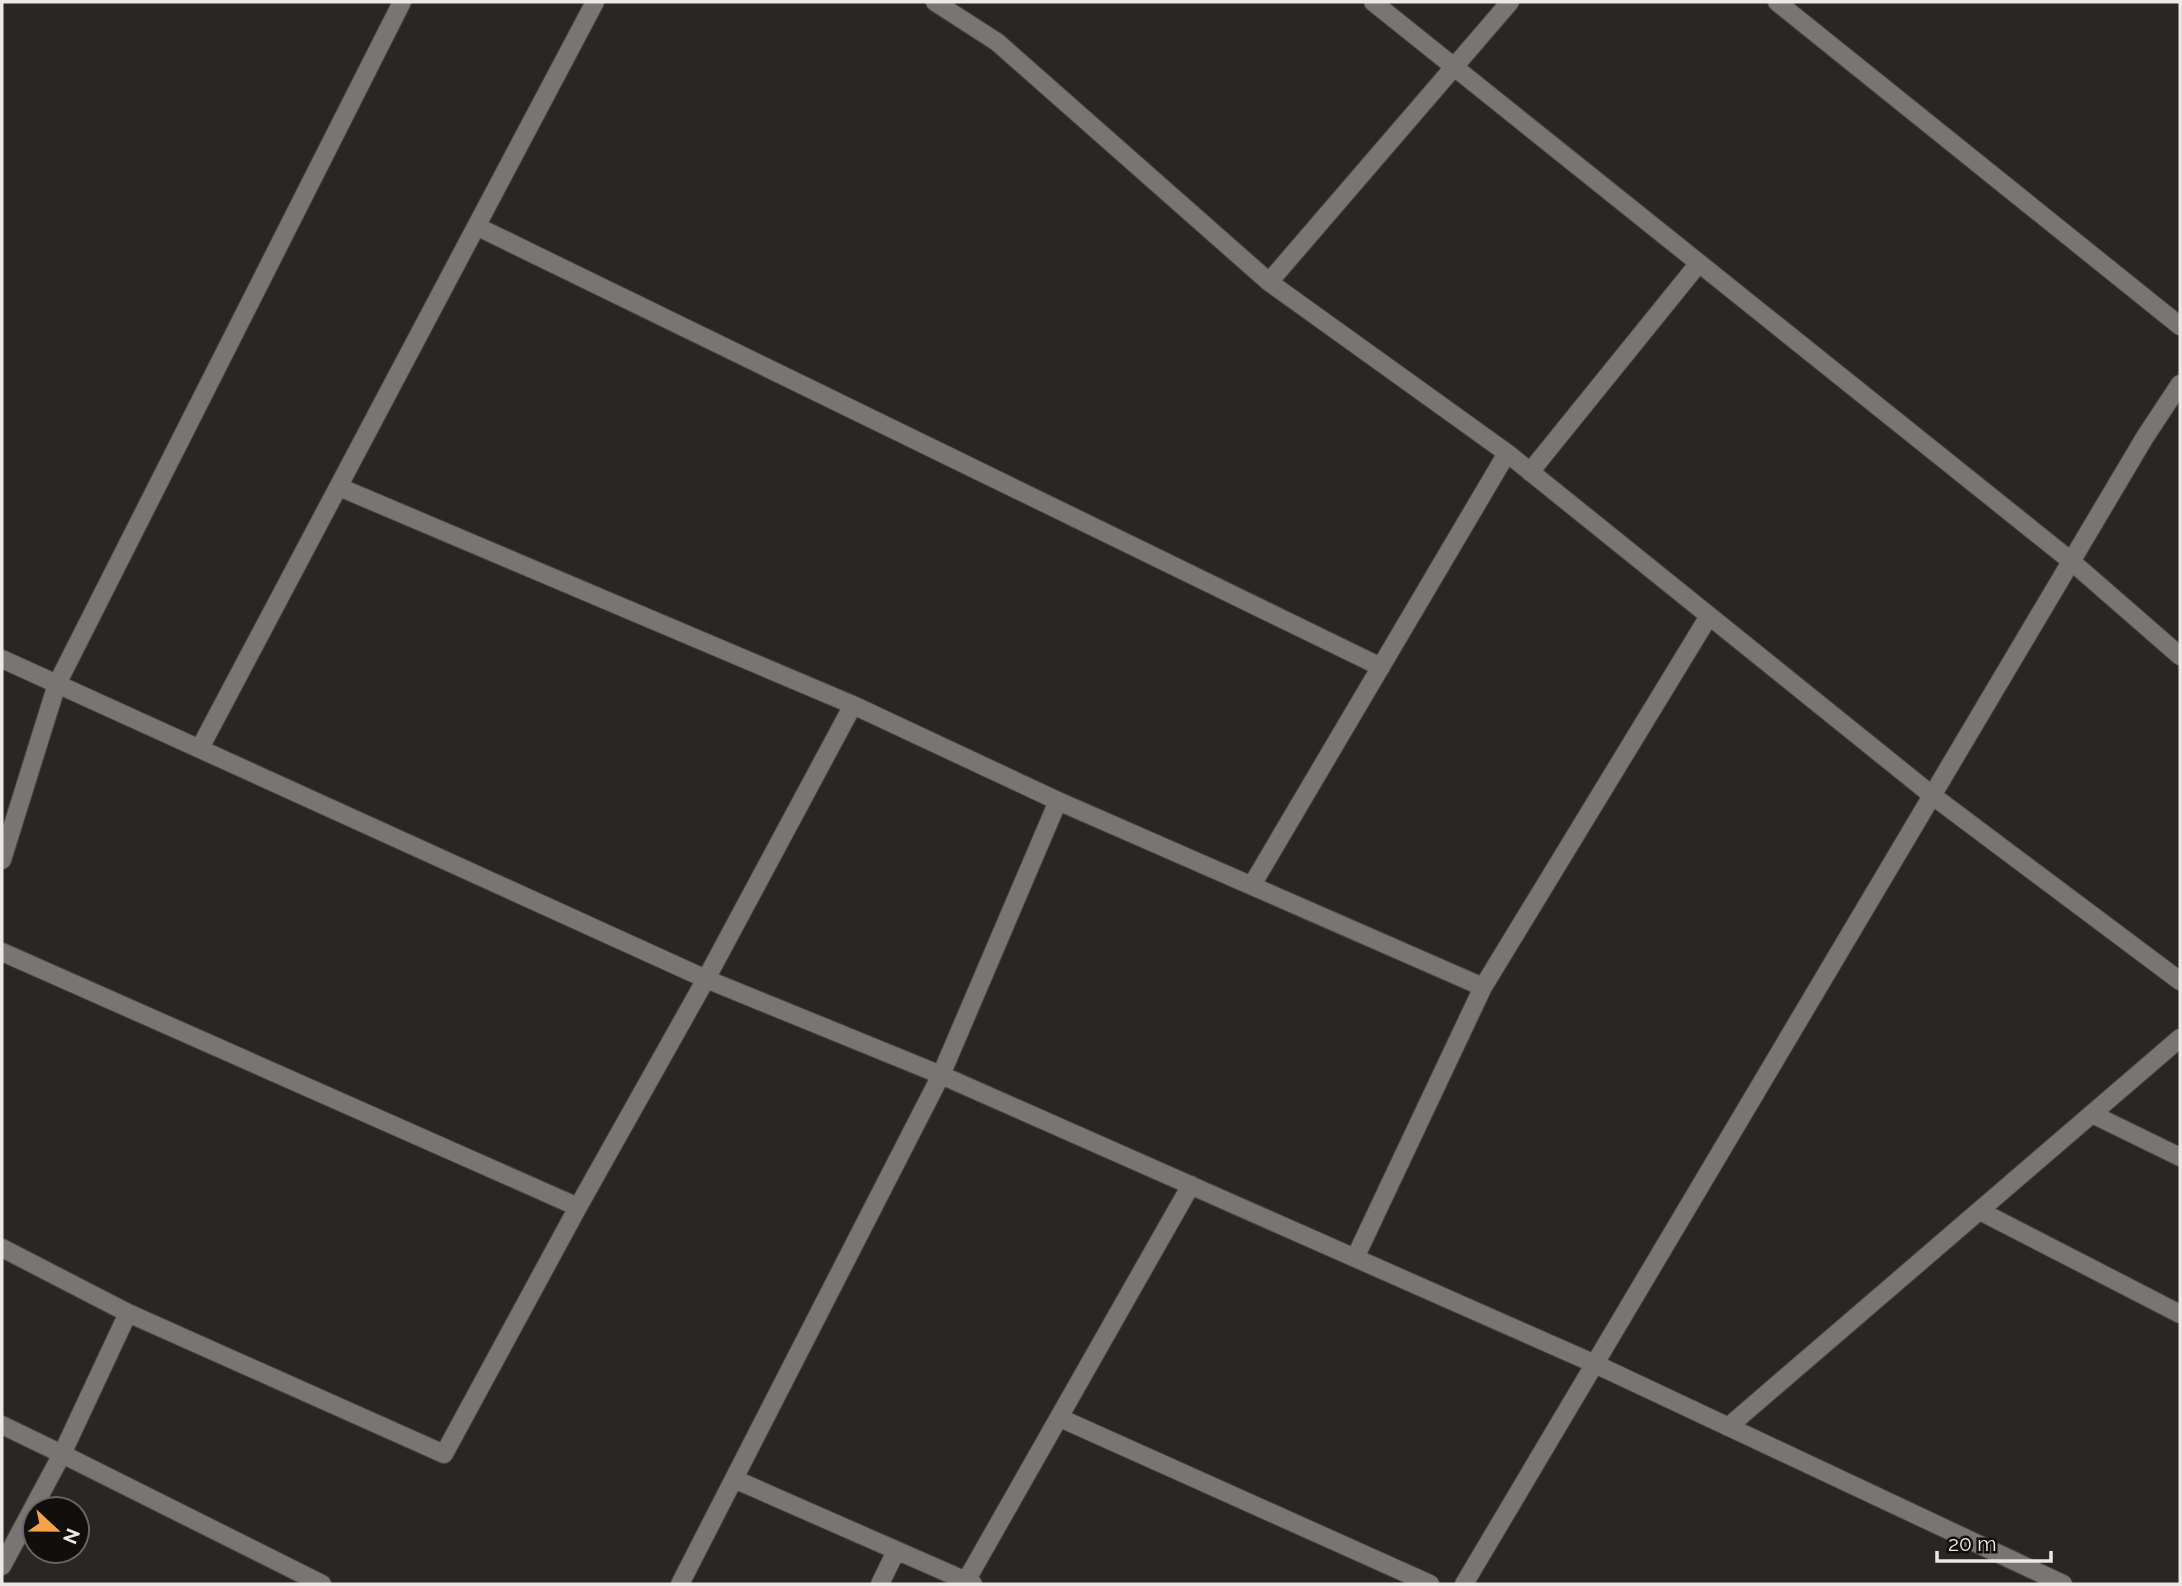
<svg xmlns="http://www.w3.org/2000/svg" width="2182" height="1586" viewBox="0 0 2182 1586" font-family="Raleway,sans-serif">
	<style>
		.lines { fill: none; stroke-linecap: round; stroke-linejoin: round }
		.minor-casing { stroke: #454341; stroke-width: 20 }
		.minor { stroke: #787572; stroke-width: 18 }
	</style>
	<rect width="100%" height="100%" fill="#292624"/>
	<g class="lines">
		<g class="minor-casing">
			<path id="minor" d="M 402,2 L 57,684 L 706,979 L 941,1075 L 1595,1364 L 2063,1584
				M 935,2 L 997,42 L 1269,282 L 1507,453 L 1933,796 L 2180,981
				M 1373,2 L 2071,561 L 2180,656
				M 1777,2 L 2180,326
				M 478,227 L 1381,667
				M 1269,282 L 1510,2
				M 1530,472 L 1699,263
				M 339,487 L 853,705 L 1058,801 L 1483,987 L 1355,1258
				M 2,659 L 57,684 L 2,860
				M 200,748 L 595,2
				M 1252,885 L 1507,453
				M 2,952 L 578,1207
				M 1483,987 L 1709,616
				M 2092,1114 L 2180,1157
				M 1980,1211 L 2180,1314
				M 2,1248 L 128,1313 L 444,1454 L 578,1207 L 706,979 L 853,705
				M 128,1313 L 62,1454 L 322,1584
				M 1060,1418 L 1430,1584
				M 2,1425 L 62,1454 L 2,1566
				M 1728,1427 L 2180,1038
				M 734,1479 L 973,1584
				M 966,1581 L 1191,1185
				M 680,1584 L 941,1075 L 1058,801
				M 880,1584 L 896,1551
				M 1464,1584 L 2145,437 L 2180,384"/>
		</g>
		<use href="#minor" class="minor"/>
	</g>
	<rect width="2182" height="1586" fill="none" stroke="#eae9e7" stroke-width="7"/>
	<g transform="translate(56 1530) rotate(112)"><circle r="33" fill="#100f0e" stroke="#676665" stroke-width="2"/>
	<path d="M0-5L12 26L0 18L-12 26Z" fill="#f6a247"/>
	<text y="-10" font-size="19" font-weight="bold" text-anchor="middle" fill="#eae9e7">N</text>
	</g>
	<path d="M1937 1551v10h114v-10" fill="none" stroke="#eae9e7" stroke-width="3.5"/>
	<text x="1948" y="1551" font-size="21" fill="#eae9e7" stroke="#100f0e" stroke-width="5" paint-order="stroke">20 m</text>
</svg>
